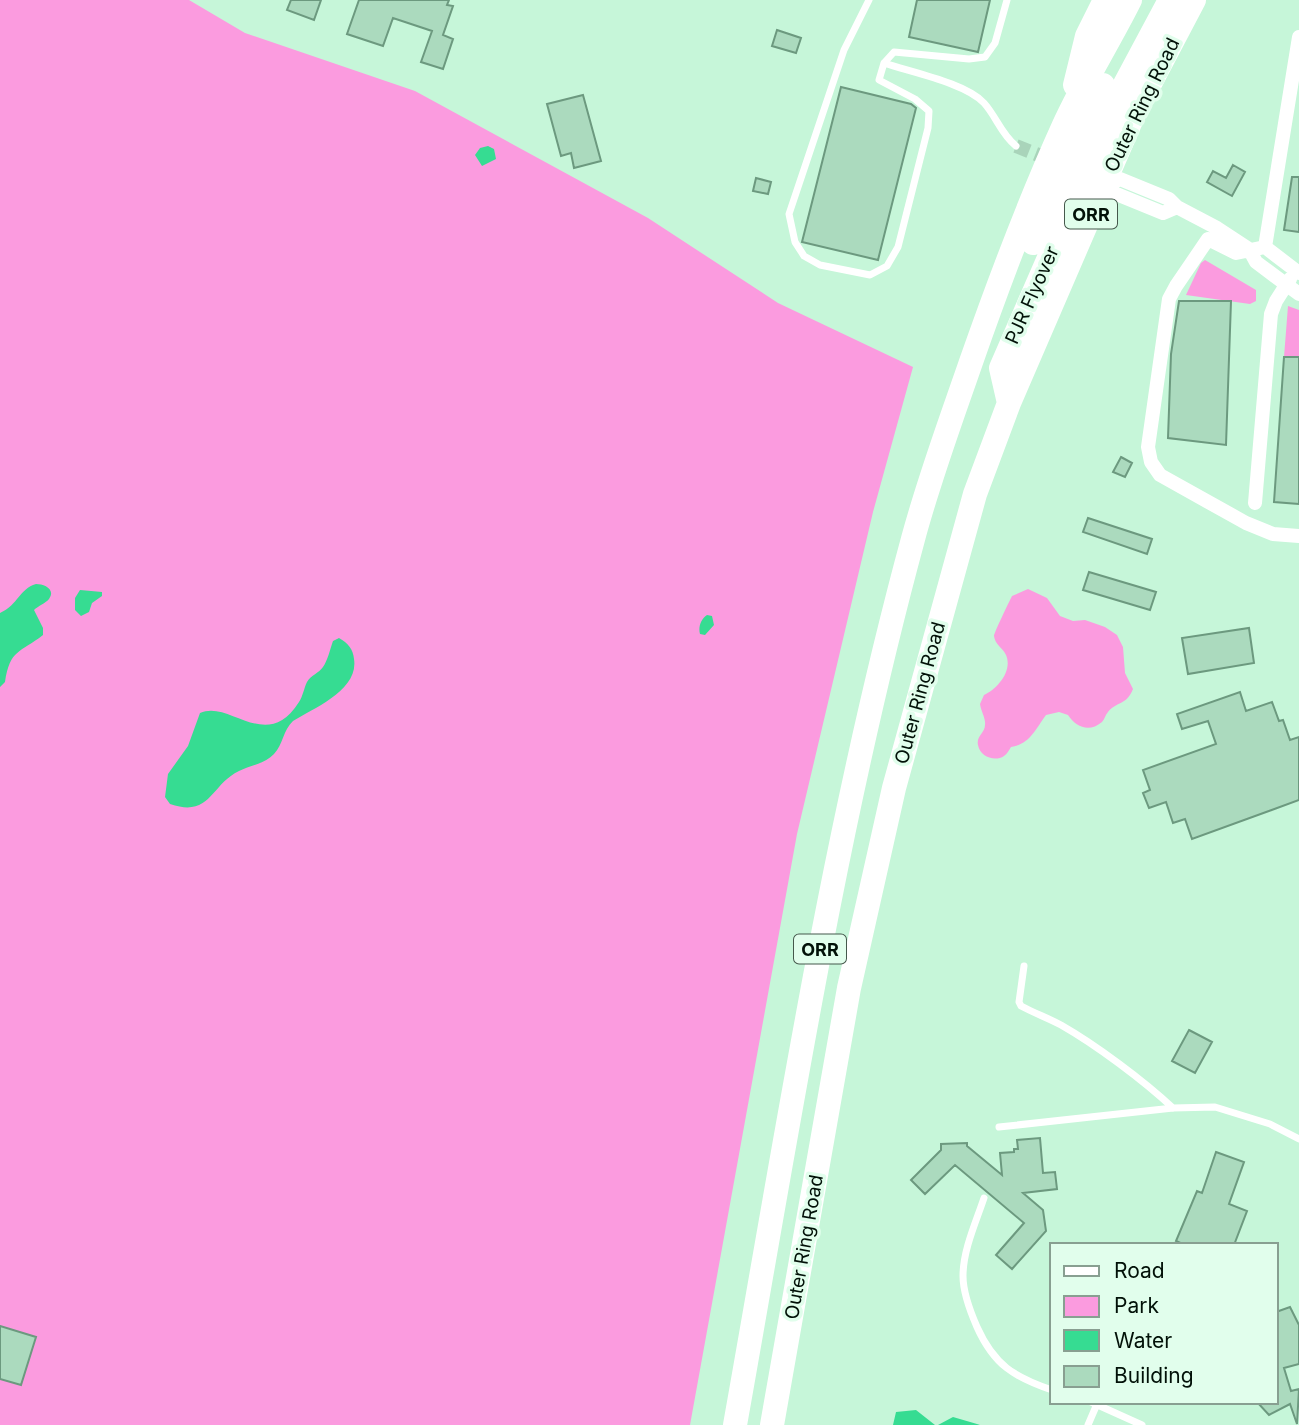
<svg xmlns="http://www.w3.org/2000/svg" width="1299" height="1425" viewBox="0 0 1299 1425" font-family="Inter,sans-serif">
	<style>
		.green { fill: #fb9bdf }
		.water { fill: #36dc92 }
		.building { fill: #abdabe; stroke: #6c997f; stroke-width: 2 }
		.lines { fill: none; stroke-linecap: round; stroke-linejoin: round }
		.street-tunnel { stroke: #a9d4ba; stroke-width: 14; stroke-dasharray: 14 7; stroke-linecap: butt }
		.lane { stroke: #fff; stroke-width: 7 }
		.street { stroke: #fff; stroke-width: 14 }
		.highway { stroke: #fff; stroke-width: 24 }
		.labels { text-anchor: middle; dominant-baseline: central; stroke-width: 7; stroke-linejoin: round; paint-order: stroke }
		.shield { fill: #e1feec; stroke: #45584c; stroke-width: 2 }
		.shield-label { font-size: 18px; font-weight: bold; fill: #021108 }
		.street-label { font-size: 19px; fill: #021108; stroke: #e1feec }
	</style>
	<rect width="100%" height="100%" fill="#c6f6d9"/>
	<path class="green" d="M 0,0 L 189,0 L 245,33 L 415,91 L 648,218 L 778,303 L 913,367 L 873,512 L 797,834 L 690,1425 L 0,1425 Z
		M 1205,260 L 1256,290 L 1256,301 L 1250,304 L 1186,295 L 1201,263 Z
		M 1288,306 L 1299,310 L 1299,357 L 1284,357 Z
		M 1028,589 L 1047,598 L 1060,616 L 1073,621 L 1085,620 L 1105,627 L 1117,635 L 1123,647 L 1125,673 L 1133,689 C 1126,706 1117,701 1108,712 C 1105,715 1105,719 1102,722 C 1089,733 1076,727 1068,715 L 1059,712 L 1046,715 C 1035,730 1030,744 1011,747 C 1009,750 1007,754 1004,756 C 995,762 980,757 978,745 C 976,736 985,733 985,725 C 986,719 981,711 980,704 L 984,695 C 997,689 1013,671 1006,655 C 1003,648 995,645 994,636 C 994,633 1009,602 1012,596 Z"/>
	<path class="water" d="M 488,146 L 494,149 L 496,159 L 482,166 L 475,155 L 480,148 Z
		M 36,584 C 44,584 56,589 49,599 C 46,603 38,606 34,610 L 43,628 L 43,635 C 20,653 10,649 5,682 L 0,687 L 0,613 C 19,604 19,589 36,584 Z
		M 80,590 L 102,592 L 102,596 L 92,603 L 89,612 L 81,616 L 75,610 L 75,598 Z
		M 707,615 L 712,616 L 714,625 L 705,635 L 700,634 C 698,627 701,619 707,615 Z
		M 339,638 C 348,643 353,649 354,659 C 359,690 314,708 293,721 C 283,730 283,745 274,754 C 265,764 250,765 239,771 C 210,785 211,818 170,804 L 165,797 L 168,774 L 188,746 L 200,713 C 230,699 266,754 299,702 C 303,696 304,688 307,682 C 311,675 319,673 323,667 C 328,660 330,649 333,641 Z
		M 916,1410 L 935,1425 L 893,1425 L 896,1412 Z
		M 953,1417 L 977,1424 L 980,1425 L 938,1425 Z"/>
	<path class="building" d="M 291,0 L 321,0 L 314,20 L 287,10 Z
		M 359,0 L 449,0 L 447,5 L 453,6 L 443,35 L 453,39 L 443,69 L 421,62 L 432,31 L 393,18 L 383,46 L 347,34 Z
		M 917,0 L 990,0 L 978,52 L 909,37 Z
		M 777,30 L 801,38 L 796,53 L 772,46 Z
		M 841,87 L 911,104 L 916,108 L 878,260 L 802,242 Z
		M 583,95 L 601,161 L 574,168 L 571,153 L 561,156 L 547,104 Z
		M 1233,165 L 1245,172 L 1232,196 L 1207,182 L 1213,171 L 1226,178 Z
		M 1292,177 L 1299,177 L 1299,232 L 1284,230 Z
		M 756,178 L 771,182 L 768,194 L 753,191 Z
		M 1179,301 L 1231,301 L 1226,445 L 1168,438 L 1171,354 Z
		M 1284,357 L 1299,357 L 1299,504 L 1274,502 Z
		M 1121,457 L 1132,463 L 1125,477 L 1113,472 Z
		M 1088,518 L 1152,539 L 1147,554 L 1083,532 Z
		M 1089,572 L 1156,592 L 1150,610 L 1083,590 Z
		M 1249,628 L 1254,663 L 1188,674 L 1182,638 Z
		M 1240,692 L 1246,711 L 1272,702 L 1279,721 L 1283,720 L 1290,740 L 1299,737 L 1299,800 L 1192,839 L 1185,819 L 1173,823 L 1166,802 L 1149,808 L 1143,793 L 1150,790 L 1143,770 L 1216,744 L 1208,721 L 1182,729 L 1177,714 Z
		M 1189,1030 L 1212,1042 L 1195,1073 L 1172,1061 Z
		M 1040,1138 L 1043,1173 L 1055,1172 L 1057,1189 L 1023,1193 L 1043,1210 L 1046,1231 L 1012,1269 L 996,1255 L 1024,1223 L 955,1165 L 925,1194 L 911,1180 L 941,1150 L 941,1144 L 967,1143 L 967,1146 L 1002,1175 L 1000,1153 L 1014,1152 L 1014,1149 L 1018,1149 L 1017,1140 Z
		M 1216,1152 L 1244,1162 L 1229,1204 L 1247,1211 L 1234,1245 L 1185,1245 L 1176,1241 L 1197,1191 L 1202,1193 Z
		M 1290,1307 L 1299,1325 L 1299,1364 L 1284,1368 L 1291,1391 L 1299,1389 L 1297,1424 L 1290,1404 L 1269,1415 L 1257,1402 L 1276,1402 L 1276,1312 Z
		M 0,1326 L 36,1337 L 21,1385 L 0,1379 Z"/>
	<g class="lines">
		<path class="street-tunnel" d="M 1016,146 L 1054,161"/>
		<path class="lane" d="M 869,0 L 844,50 L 789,214 L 795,242 L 804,256 L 820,265 L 870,275 L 887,266 L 898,247 L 928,128 L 929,111 L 915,99 L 879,80 L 884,63 L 894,52 L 969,59 L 985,57 L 995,43 L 1007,0
			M 884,63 C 910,72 966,83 984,103 C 996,116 1001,134 1016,146
			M 1024,966 L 1019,1002 L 1021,1006 C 1034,1013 1048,1018 1061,1025 C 1096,1045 1143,1080 1173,1108
			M 999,1127 L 1173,1108 L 1215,1107 L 1270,1124 L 1299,1139
			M 984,1198 C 976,1222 963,1250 963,1276 C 963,1293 970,1311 977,1327 C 994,1365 1014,1377 1052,1390
			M 1091,1402 L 1142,1425
			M 1088,1425 L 1097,1404"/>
		<path class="street" d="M 1177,207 L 1163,213 L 1114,193 L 1110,184 L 1120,179 L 1169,199 L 1177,207 L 1217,228 L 1249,249 L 1256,262 L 1299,294
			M 1265,247 L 1299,37
			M 1299,273 L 1265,247 L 1236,253 L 1208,239 L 1176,286 L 1169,299 L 1148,447 L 1151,462 L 1160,475 L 1246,523 L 1273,534 L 1299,536
			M 1255,503 L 1271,314 L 1276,301 L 1290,279"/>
		<path class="highway" d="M 1075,85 L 1087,36 L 1105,0
			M 1033,243 L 1103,85
			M 1009,403 L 1001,368 L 1123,88 L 1170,0
			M 735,1425 C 788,1128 834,830 913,539 C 929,479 951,420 971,362 C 999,282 1029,202 1064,125 C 1083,83 1109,42 1130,0
			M 772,1425 L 849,988 L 894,788 L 975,494 L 1009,403 L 1133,116 L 1194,0"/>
	</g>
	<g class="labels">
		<g class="shield">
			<rect x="1065" y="199.5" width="52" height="29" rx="5"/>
			<rect x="794" y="934.5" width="52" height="29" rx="5"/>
		</g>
		<g class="shield-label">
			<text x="1091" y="214">ORR</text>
			<text x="820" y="949">ORR</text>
		</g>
		<g class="street-label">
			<text transform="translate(1142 105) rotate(-64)">Outer Ring Road</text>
			<text transform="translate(1032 295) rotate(-66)">PJR Flyover</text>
			<text transform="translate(920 693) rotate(-75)">Outer Ring Road</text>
			<text transform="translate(804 1247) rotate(-80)">Outer Ring Road</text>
		</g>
	</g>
	<rect x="1050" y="1243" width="228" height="161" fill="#e1feec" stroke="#889f91" stroke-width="2"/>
	<rect x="1064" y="1266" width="35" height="10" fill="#ffffff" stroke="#889f91" stroke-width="2"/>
	<text x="1114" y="1278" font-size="21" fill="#021108">Road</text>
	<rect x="1064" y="1296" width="35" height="21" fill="#fb9bdf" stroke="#889f91" stroke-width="2"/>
	<text x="1114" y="1313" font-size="21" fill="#021108">Park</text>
	<rect x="1064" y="1330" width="35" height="21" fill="#36dc92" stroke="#889f91" stroke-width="2"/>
	<text x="1114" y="1348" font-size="21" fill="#021108">Water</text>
	<rect x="1064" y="1366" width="35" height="21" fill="#abdabe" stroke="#889f91" stroke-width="2"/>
	<text x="1114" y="1383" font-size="21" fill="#021108">Building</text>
</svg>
